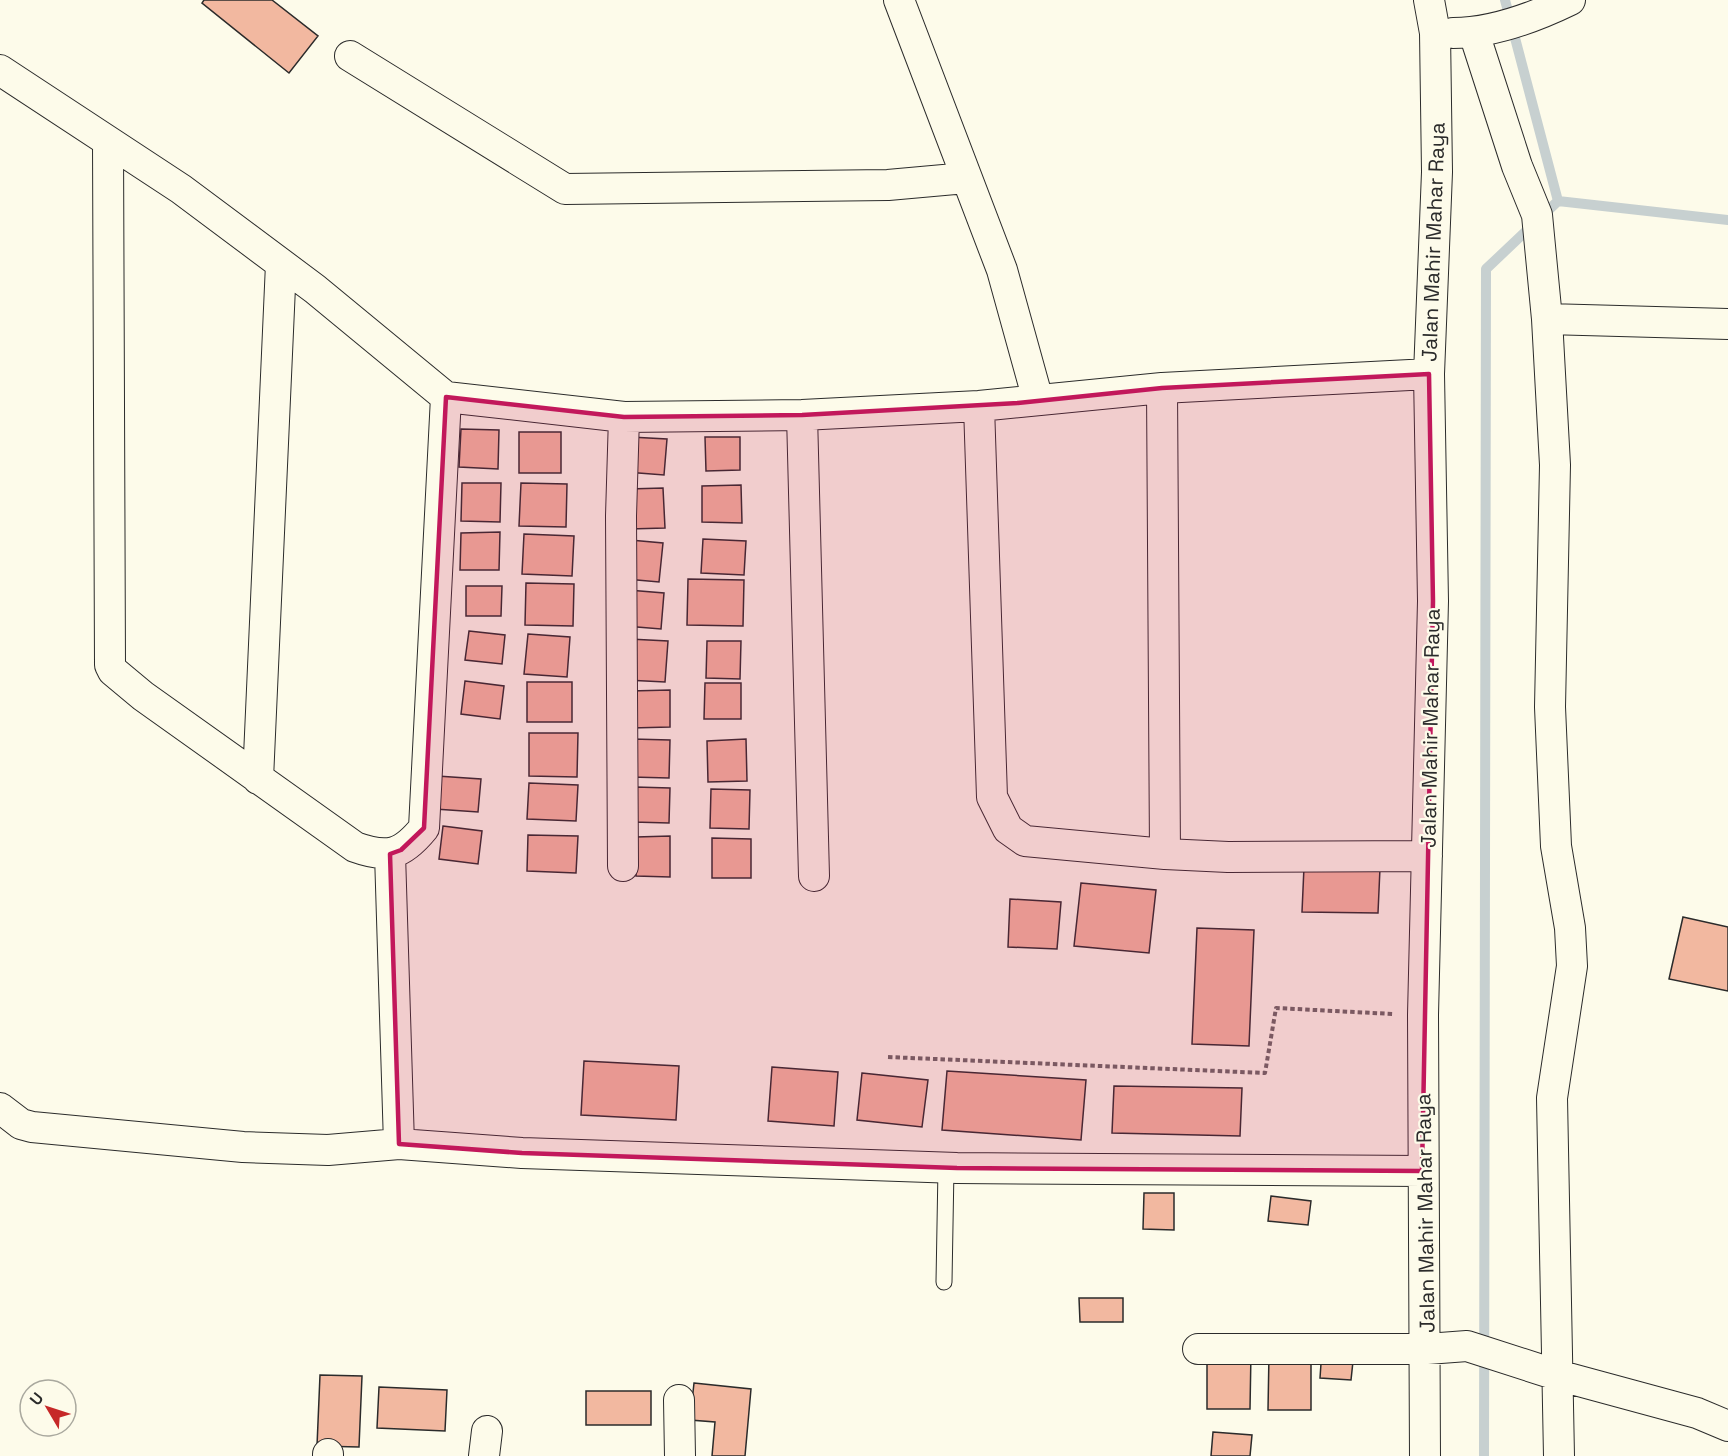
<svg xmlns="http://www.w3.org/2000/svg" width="1728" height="1456" viewBox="0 0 1728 1456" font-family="'Space Grotesk',sans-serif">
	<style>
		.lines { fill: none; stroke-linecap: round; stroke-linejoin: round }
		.stream { stroke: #c7d0d0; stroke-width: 10 }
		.building { fill: #f2b8a0; stroke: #2b2b2b; stroke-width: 1.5 }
		.service-casing { stroke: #2b2b2b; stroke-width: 17 }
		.minor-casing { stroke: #2b2b2b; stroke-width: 32 }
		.path { stroke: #6a6964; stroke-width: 4; stroke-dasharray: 4.5 3; stroke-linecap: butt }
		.service { stroke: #fdfbea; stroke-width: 15 }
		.minor { stroke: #fdfbea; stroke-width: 30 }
		.marked { fill: #c2185b; fill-opacity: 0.2; stroke: #c2185b; stroke-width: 4.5; stroke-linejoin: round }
		.labels { text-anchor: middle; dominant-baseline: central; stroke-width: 4.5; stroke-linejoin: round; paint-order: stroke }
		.street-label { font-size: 21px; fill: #2b2b2b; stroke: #fdfbea }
	</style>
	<rect width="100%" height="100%" fill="#fdfbea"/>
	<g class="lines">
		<path class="stream" d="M 1505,0 L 1558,201
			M 1484,1456 L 1486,269 L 1558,201 L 1728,220"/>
	</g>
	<path class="building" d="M 204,0 L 272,0 L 318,36 L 289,73 L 202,3 Z
		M 461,429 L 499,430 L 498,469 L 459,467 Z
		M 519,432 L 561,432 L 561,473 L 519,473 Z
		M 630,437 L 667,439 L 664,475 L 626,472 Z
		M 705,437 L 740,437 L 740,470 L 706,471 Z
		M 462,483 L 501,483 L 500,522 L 461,521 Z
		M 521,483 L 567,484 L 566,527 L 519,526 Z
		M 741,485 L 742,523 L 702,522 L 702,486 Z
		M 663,488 L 665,528 L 629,529 L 628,489 Z
		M 500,532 L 499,570 L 460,570 L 461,533 Z
		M 524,534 L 574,536 L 572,576 L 522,574 Z
		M 703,539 L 746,541 L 744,575 L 701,573 Z
		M 630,540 L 663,543 L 659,582 L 626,579 Z
		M 688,579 L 744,580 L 743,626 L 687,625 Z
		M 526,583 L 574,584 L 573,626 L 525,625 Z
		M 466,586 L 502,586 L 501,616 L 466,616 Z
		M 628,590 L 664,593 L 661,629 L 625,626 Z
		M 469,631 L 505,635 L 502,664 L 465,660 Z
		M 528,634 L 570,637 L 567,677 L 524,674 Z
		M 629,639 L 668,641 L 665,682 L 626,680 Z
		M 707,641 L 741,641 L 740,679 L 706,678 Z
		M 465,681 L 504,686 L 500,719 L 461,714 Z
		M 527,682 L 572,682 L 572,722 L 527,722 Z
		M 705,683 L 741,683 L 741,719 L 704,719 Z
		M 670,690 L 670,727 L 631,728 L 630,691 Z
		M 529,733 L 578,733 L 577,777 L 529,776 Z
		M 632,739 L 670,740 L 669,778 L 631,777 Z
		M 746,739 L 747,781 L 708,782 L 707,741 Z
		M 437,776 L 481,779 L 478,812 L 435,809 Z
		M 529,783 L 578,785 L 576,821 L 527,819 Z
		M 635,787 L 670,788 L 669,823 L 633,822 Z
		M 711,789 L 750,790 L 749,829 L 710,828 Z
		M 443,826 L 482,831 L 478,864 L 439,859 Z
		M 528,835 L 578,836 L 576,873 L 527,871 Z
		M 670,836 L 670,877 L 636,876 L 636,837 Z
		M 712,838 L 751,839 L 751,878 L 712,878 Z
		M 1304,867 L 1380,868 L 1378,913 L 1302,912 Z
		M 1081,883 L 1156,890 L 1149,953 L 1074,946 Z
		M 1010,899 L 1061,902 L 1057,949 L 1008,947 Z
		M 1683,917 L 1728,927 L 1728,991 L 1669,979 Z
		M 1197,928 L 1254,930 L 1249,1046 L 1192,1044 Z
		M 584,1061 L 679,1066 L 676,1120 L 581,1115 Z
		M 772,1067 L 838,1072 L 834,1126 L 768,1121 Z
		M 947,1071 L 1086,1080 L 1081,1140 L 942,1130 Z
		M 862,1073 L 928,1080 L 922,1127 L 857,1120 Z
		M 1114,1086 L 1242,1088 L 1240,1136 L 1112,1133 Z
		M 1144,1193 L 1174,1193 L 1174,1230 L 1143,1229 Z
		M 1271,1196 L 1311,1201 L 1308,1225 L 1268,1221 Z
		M 1079,1298 L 1123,1298 L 1123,1322 L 1080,1322 Z
		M 1322,1349 L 1354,1352 L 1351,1380 L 1320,1378 Z
		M 1207,1352 L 1251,1352 L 1250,1409 L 1207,1409 Z
		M 1269,1354 L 1311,1354 L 1311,1410 L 1268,1410 Z
		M 320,1375 L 362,1376 L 359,1447 L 317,1446 Z
		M 694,1383 L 751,1389 L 745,1456 L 712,1456 L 715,1422 L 690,1420 Z
		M 379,1387 L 447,1390 L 445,1431 L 377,1428 Z
		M 586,1391 L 651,1391 L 651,1425 L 586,1425 Z
		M 1213,1432 L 1252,1435 L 1250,1456 L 1211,1456 Z"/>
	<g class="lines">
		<g class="service-casing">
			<path id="service" d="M 944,1282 L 946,1168"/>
		</g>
		<g class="minor-casing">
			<path id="minor" d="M 899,0 L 1002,270 L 1038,400
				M 1453,33 C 1492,33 1535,17 1570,0
				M 1474,33 L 1517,166 L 1537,215 L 1547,319
				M 350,56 L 565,189 L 888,185 L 966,178
				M 0,70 L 181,189 L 315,289 L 446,397
				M 108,142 L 110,665 L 113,671 L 143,696 L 355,847 C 388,859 402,855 424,828 L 446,397 L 624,417 L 802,415 L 979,406 L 1162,388 L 1429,374
				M 979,406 L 992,797 L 1008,829 L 1025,841 L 1165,854 L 1162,388
				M 802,415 L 814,876
				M 258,779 L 281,264
				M 390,854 L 399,1144
				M 1165,854 L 1228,857 L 1427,856
				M 623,866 L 621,516 L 624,417
				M 0,1108 L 21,1124 L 32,1127 L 243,1147 L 328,1150 L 399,1144 L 522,1153 L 957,1168 L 1422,1171
				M 1198,1349 L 1427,1349 L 1467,1346 L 1557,1375 L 1697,1413 L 1728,1426
				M 679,1400 L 680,1456
				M 328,1456 L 328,1454
				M 484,1456 L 487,1431
				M 1425,1456 L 1423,1015 L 1433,601 L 1429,374 L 1437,172 L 1435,33 L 1429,0
				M 1559,1456 L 1552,1098 L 1572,966 L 1570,928 L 1556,846 L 1550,707 L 1555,465 L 1547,319 L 1728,324"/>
		</g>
		<path class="path" d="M 888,1057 L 1265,1073 L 1276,1008 L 1393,1014"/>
		<use href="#service" class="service"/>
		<use href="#minor" class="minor"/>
	</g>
	<path class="marked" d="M 1429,374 L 1433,601 L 1422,1171 L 957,1168 L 522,1153 L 399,1144 L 390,854 L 401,850 L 424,828 L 446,397 L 624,417 L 802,415 L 1018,403 L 1162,388 Z"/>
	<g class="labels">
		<g class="street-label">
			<text transform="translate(1433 242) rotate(-88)">Jalan Mahir Mahar Raya</text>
			<text transform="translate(1430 728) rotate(-89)">Jalan Mahir Mahar Raya</text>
			<text transform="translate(1425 1213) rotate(-91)">Jalan Mahir Mahar Raya</text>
		</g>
	</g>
	<g transform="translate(48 1408) rotate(309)"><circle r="28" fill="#fdfbea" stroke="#a9a89e" stroke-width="1.5"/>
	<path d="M0-4.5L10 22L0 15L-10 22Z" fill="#c62828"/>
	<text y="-9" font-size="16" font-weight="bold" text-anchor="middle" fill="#2b2b2b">U</text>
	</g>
</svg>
